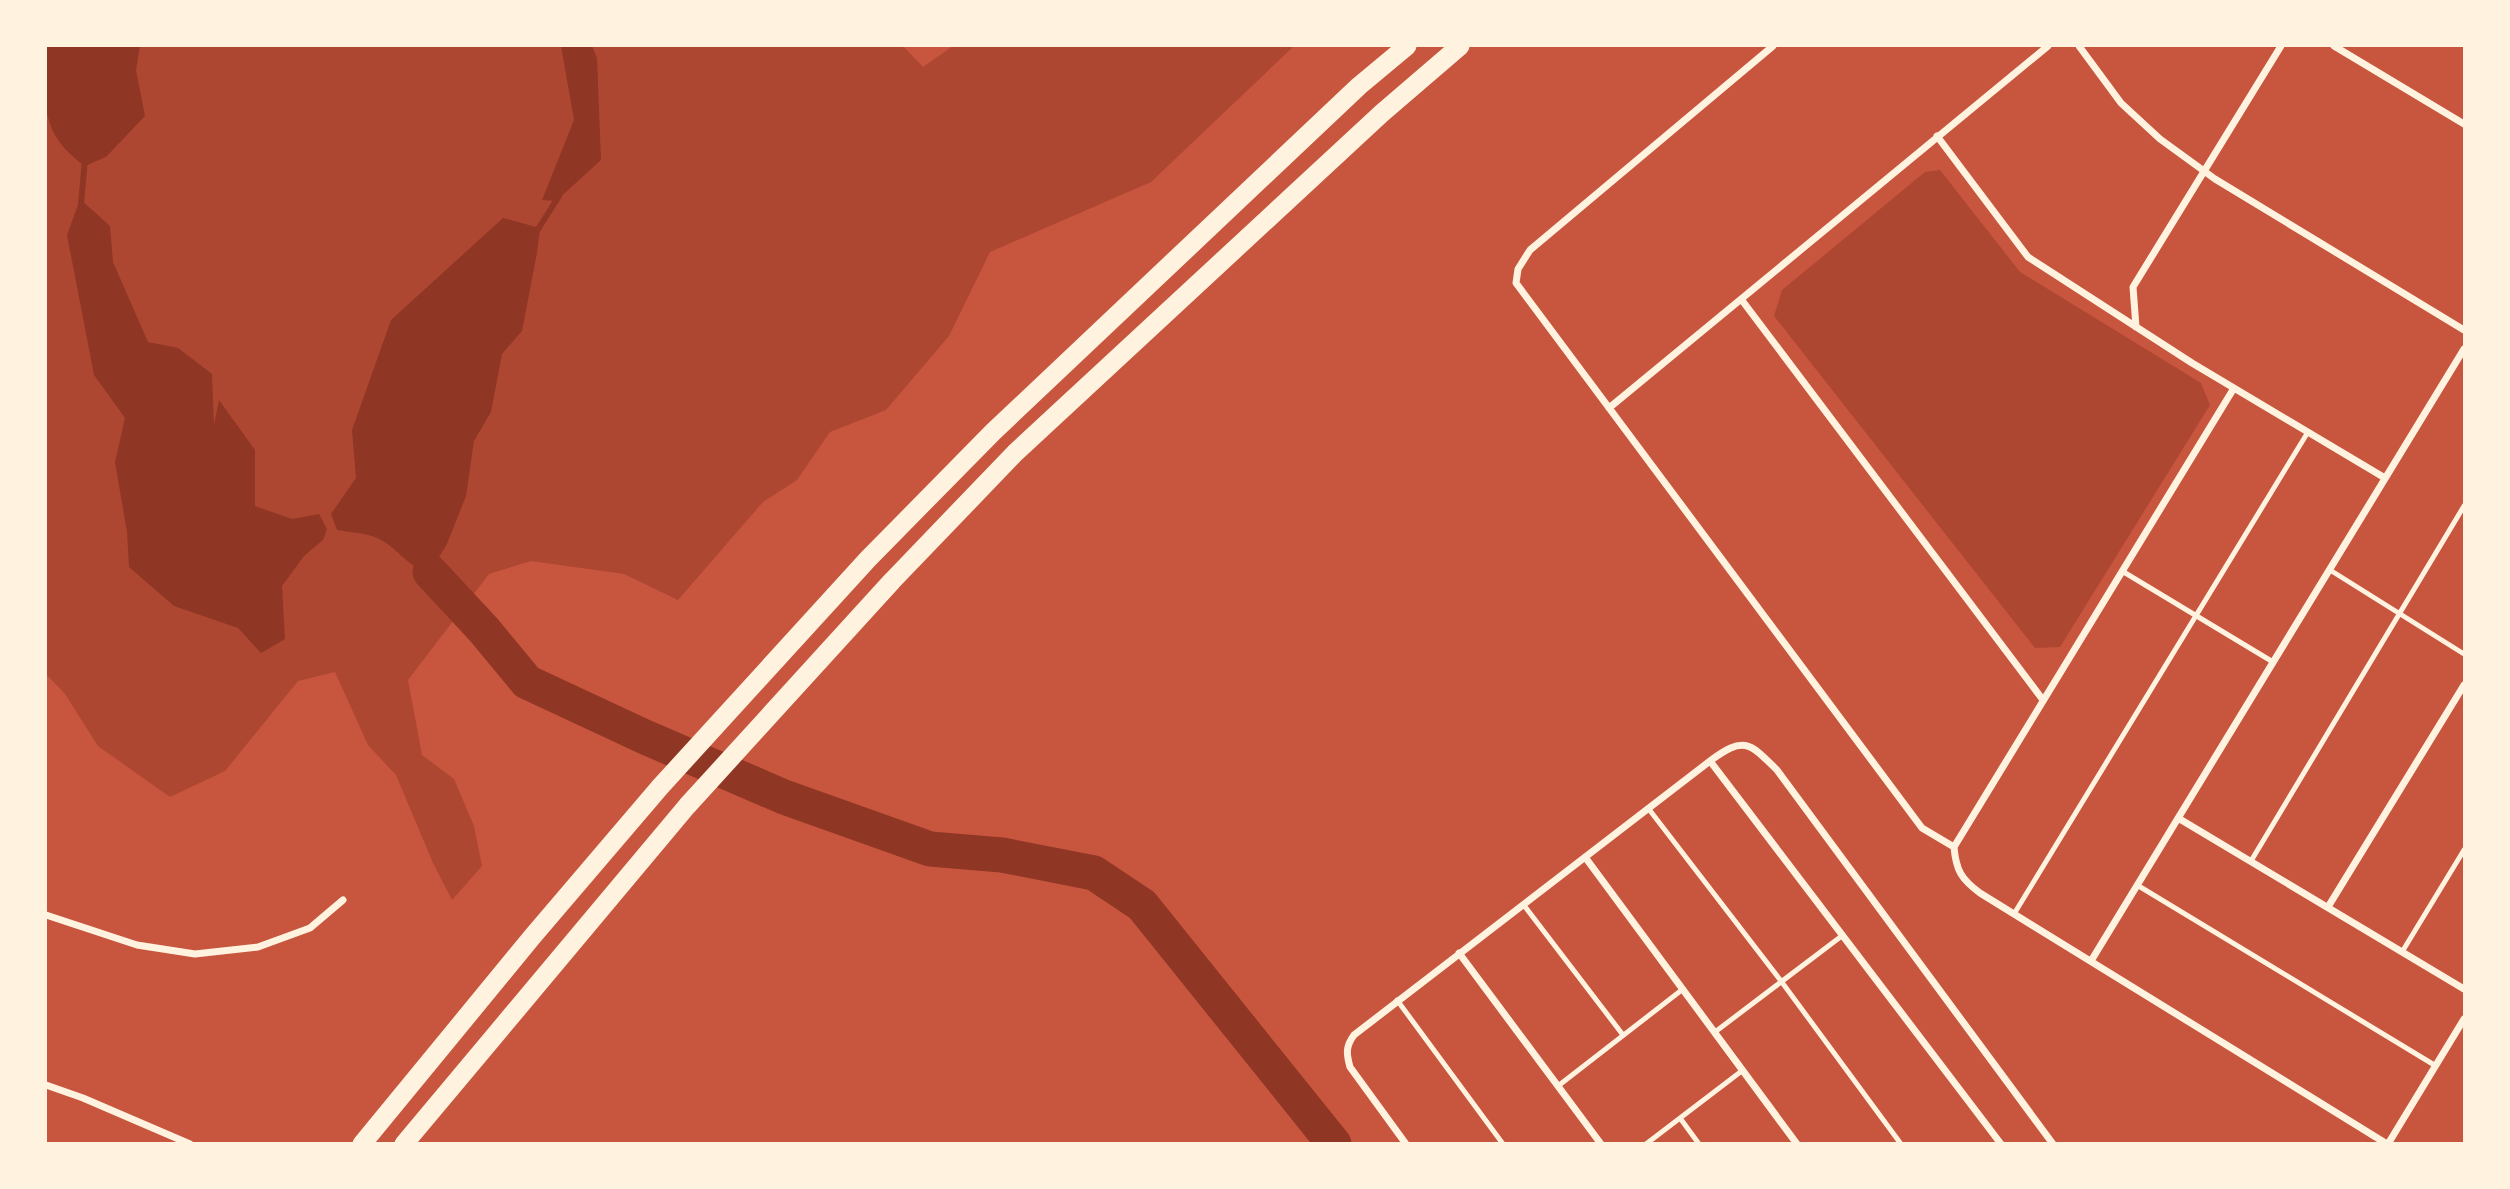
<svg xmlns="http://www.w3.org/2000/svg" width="2510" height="1189" viewBox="0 0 2510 1189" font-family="'Source Sans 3',sans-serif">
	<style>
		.green { fill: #ae4732 }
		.water { fill: #8f3625 }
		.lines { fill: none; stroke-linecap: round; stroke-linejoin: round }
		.stream { stroke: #8f3625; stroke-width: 6 }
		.river { stroke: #8f3625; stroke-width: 35 }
		.service { stroke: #fff3e0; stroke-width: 5 }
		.minor { stroke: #fff3e0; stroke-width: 7 }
		.motorway { stroke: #fff3e0; stroke-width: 19 }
	</style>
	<rect width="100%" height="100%" fill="#c8553d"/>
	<path class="green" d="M 46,46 L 903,46 L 923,67 L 953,46 L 1294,46 L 1151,182 L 990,252 L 949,336 L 886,410 L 830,432 L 797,480 L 763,502 L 678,600 L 624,574 L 531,561 L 489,574 L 408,680 L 422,755 L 454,779 L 474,826 L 482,866 L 452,900 L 433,863 L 396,775 L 368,745 L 335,672 L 298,681 L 225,771 L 170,797 L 98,746 L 65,694 L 46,674 Z
		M 1940,170 L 2020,272 L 2201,383 L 2210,405 L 2060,647 L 2035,648 L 1774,316 L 1782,290 L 1925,172 Z"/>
	<path class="water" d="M 46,46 L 140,46 L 136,70 L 145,116 L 106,157 L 85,166 C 36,131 46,99 46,46 Z
		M 561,46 L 592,46 L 597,58 L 601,160 L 556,201 L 542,200 L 574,120 Z
		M 80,199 L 110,226 L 113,262 L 148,342 L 178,348 L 212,374 L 214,425 L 219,400 L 255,450 L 255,506 L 292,519 L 319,514 L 327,529 L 323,540 L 304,556 L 282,586 L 285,639 L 261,653 L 238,628 L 174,606 L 129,567 L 127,532 L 115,462 L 125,418 L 94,375 L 67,235 Z
		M 503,218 L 540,228 L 537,253 L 522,331 L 502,354 L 491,412 L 474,441 L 466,496 L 447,544 L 430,572 C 408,569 396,545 375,537 C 364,533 349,532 337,530 L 331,514 L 356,478 L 352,430 L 391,320 Z"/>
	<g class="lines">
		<path class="stream" d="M 81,204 L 85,159
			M 535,234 L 559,196"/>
		<path class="river" d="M 430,572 L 484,630 L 527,682 L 645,737 L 784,797 L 930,849 L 1002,855 L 1094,873 L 1142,905 L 1334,1144"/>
		<path class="service" d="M 2330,570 L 2464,654
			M 2122,571 L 2273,662
			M 1648,808 L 1781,981 L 1901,1144
			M 2251,861 L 2464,506
			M 2137,885 L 2436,1066
			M 1523,904 L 1623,1035
			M 2014,914 L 2308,432
			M 2402,952 L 2464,850
			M 1397,1000 L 1503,1144
			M 1715,1032 L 1843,935
			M 1558,1086 L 1683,989
			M 1680,1118 L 1699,1144
			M 1646,1144 L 1743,1070"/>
		<path class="minor" d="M 1773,46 L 1530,250 L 1518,269 L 1516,283 L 1922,828 L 1954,847
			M 2079,46 L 2121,103 L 2160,139 L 2215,179 L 2464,330
			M 2334,46 L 2464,124
			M 1937,136 L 2028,257 L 2192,363 L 2385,478
			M 1741,299 L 2043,700
			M 2136,327 L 2133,287 L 2281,46
			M 2234,388 L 1954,847 C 1956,870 1961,879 1980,893 L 2387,1144
			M 1609,408 L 2048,46
			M 1710,761 L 2001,1144
			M 2178,818 L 2464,989
			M 1585,857 L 1797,1144
			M 2328,907 L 2464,685
			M 46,915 L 137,945 L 195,954 L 258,947 L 310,928 L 343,900
			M 1459,953 L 1601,1144
			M 2091,961 L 2464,349
			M 46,1085 L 83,1098 L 190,1144
			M 1406,1144 L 1350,1067 C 1346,1053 1346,1046 1354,1035 L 1710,761 C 1744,736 1749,742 1777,770 L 2053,1144
			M 2388,1144 L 2464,1019"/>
		<path class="motorway" d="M 362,1144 L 532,937 L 660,787 L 868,559 L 993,432 L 1359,86 L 1407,46
			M 404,1144 L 687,806 L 892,581 L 1015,453 L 1382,113 L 1460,46"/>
	</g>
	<rect width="2510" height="1189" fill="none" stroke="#fff3e0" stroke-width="94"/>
</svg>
